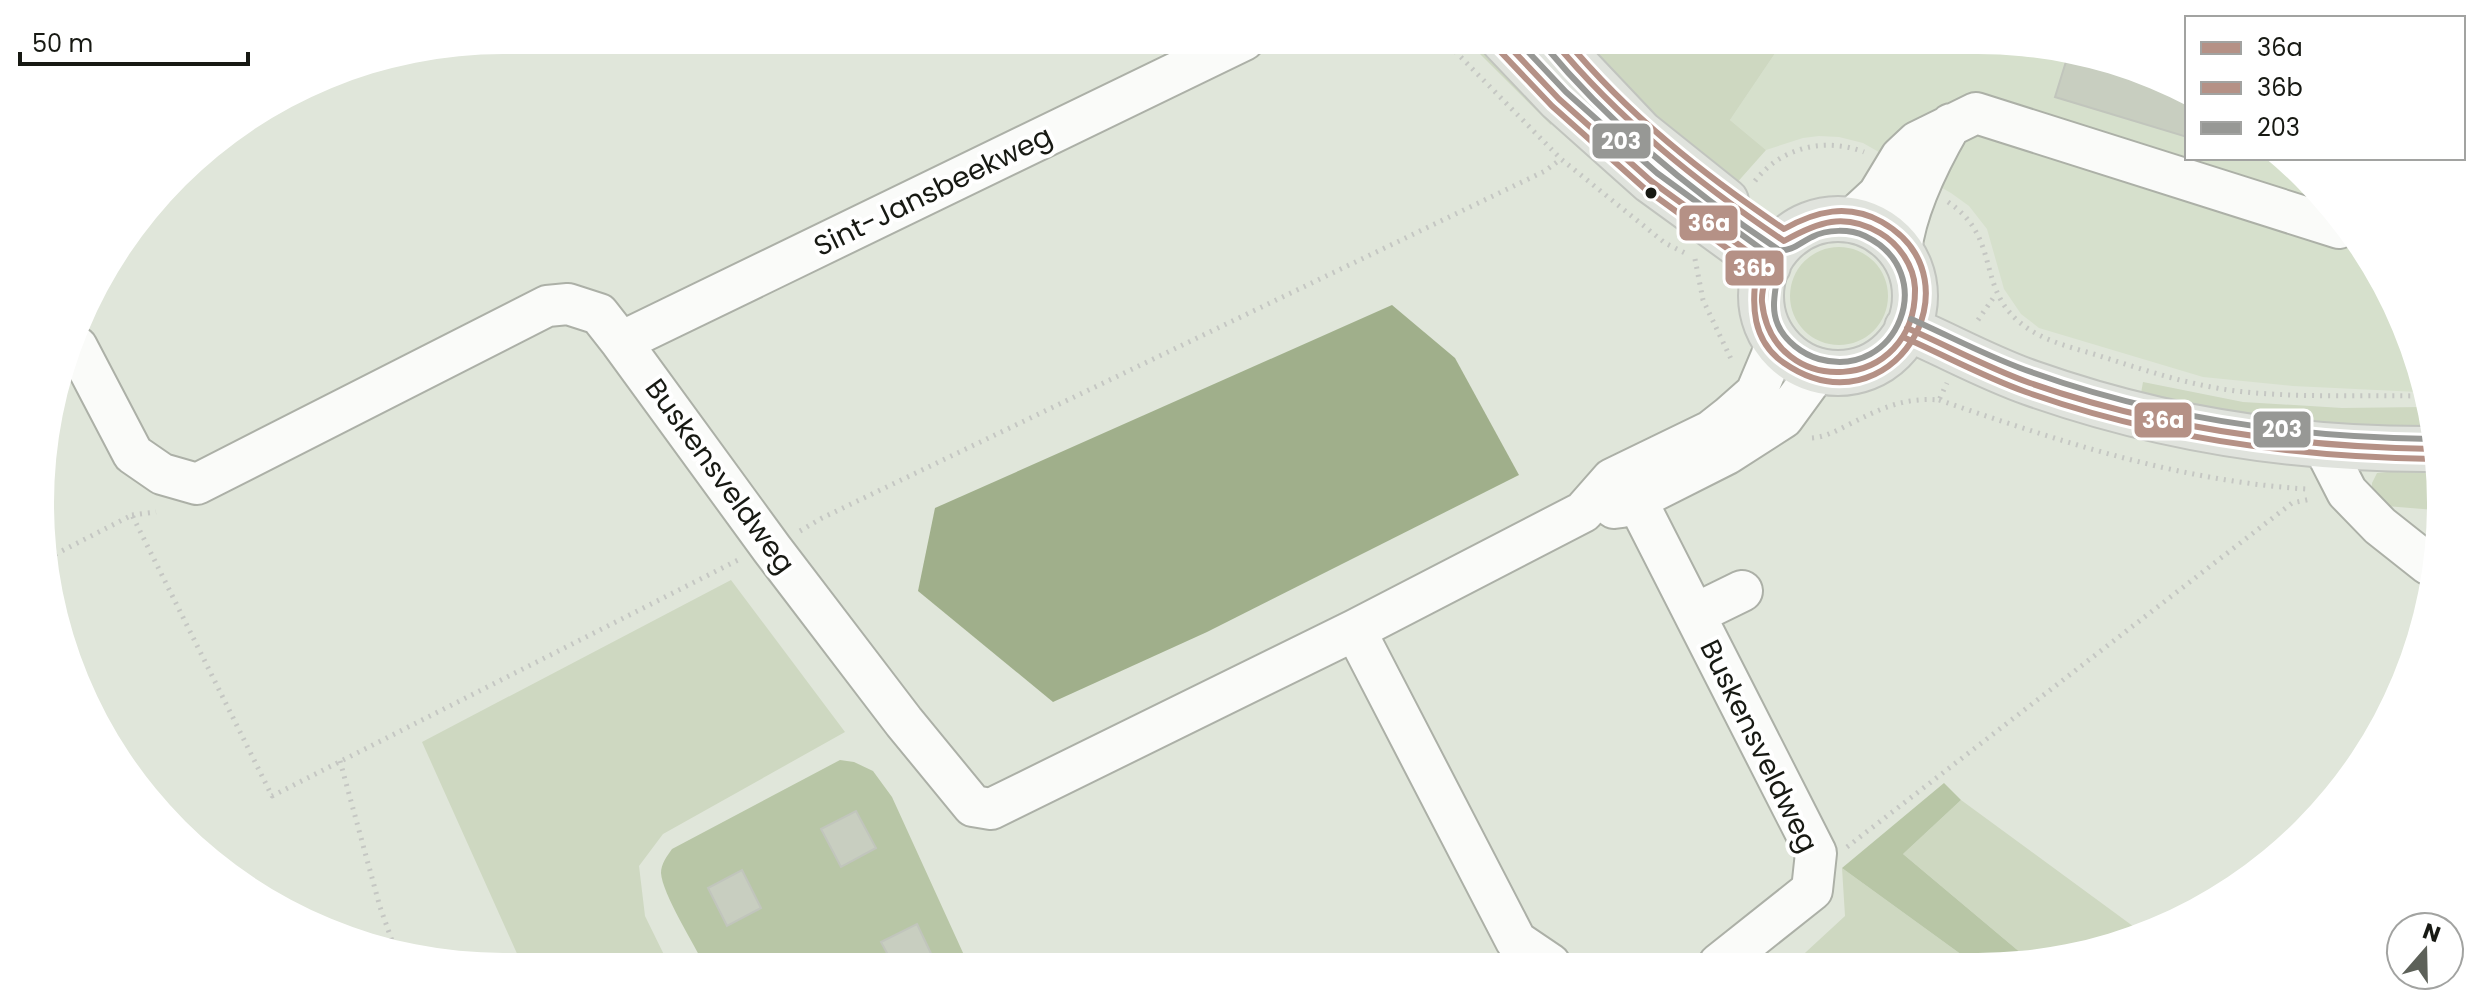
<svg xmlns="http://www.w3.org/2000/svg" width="2481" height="1007" viewBox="0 0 2481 1007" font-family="Poppins,sans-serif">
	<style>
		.built { fill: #d6e0cc }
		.green { fill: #ced8c1 }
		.forest { fill: #b8c6a6 }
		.water { fill: #a0af8b }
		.building { fill: #c8cec0; stroke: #c1c5bc; stroke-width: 2 }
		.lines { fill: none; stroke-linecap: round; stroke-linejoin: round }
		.minor-casing { stroke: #acb0a7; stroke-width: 44 }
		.major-casing { stroke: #c1c4be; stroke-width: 48 }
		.path { stroke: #c5c7c3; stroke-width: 5; stroke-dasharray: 2 6; stroke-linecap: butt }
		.minor { stroke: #fafbf9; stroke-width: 40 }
		.major { stroke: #e0e3dd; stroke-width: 44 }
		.bus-1-casing { stroke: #fff; stroke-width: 12 }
		.bus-2-casing { stroke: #fff; stroke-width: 12 }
		.bus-3-casing { stroke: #fff; stroke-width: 12 }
		.bus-1 { stroke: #b59186; stroke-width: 6 }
		.bus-2 { stroke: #b59186; stroke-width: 6 }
		.bus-3 { stroke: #979895; stroke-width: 6 }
		.bus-dot { fill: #171913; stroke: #fff; stroke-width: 3 }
		.labels { text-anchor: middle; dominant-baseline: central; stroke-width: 8; stroke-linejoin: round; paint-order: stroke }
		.street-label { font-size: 28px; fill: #171913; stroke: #fff }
		.line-badge { stroke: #fff; stroke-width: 3 }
		.badge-label { font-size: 22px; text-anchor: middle; font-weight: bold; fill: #fff }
	</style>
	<rect width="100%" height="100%" fill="#e0e6da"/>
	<path class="built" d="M 1784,40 L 1977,40 L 2126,64 L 2187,100 L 2187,158 L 2285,158 L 2393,298 L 2418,392 L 2293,386 L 2203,377 L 2039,328 L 2021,314 L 2004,289 L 1987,229 L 1969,206 L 1951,193 L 1863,143 L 1839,137 L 1819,136 L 1803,138 L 1766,150 L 1730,120 Z"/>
	<path class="green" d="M 1466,40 L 1487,40 L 1550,111 L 1551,125 Z
		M 1575,40 L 1784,40 L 1730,120 L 1766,150 L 1734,186 L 1671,138 Z
		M1790 296a49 49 0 1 1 98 0a49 49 0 1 1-98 0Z
		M 2143,382 L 2243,402 L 2342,408 L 2422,407 L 2429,431 L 2288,426 L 2140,399 Z
		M 2438,467 L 2435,510 L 2386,506 L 2372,496 L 2372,483 L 2377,473 Z
		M 731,580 L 845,732 L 663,834 L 639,866 L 645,916 L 670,967 L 523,967 L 422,742 Z
		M 1961,800 L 2141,932 L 2038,963 L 2025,963 L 2028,959 L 1903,854 Z
		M 1842,868 L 1973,963 L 1793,964 L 1845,916 Z"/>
	<path class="forest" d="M 840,760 L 854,762 L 873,771 L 892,797 L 969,966 L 705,966 C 695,946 662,893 661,873 C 661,864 667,856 672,849 Z
		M 1944,783 L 1961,800 L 1903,854 L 2028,959 L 2025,963 L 1973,963 L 1842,868 Z"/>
	<path class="water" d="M 1392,305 L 1455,358 L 1519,475 L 1207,632 L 1053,702 L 918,591 L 935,508 Z"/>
	<path class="building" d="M 2068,55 L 2126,64 L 2187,100 L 2187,137 L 2055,97 Z
		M 856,811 L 876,848 L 841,867 L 821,829 Z
		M 742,870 L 761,908 L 727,926 L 708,888 Z
		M 917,924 L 937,966 L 894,966 L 881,942 Z"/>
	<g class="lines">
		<g class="minor-casing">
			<path id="minor" d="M 1851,220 L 1878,195 L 1901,157 L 1917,142 L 1976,113 L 2339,228
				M 1901,251 C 1906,208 1929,162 1951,124
				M 621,342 L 1244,40
				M 77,347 L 133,454 L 162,474 L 197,484 L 547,306 L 568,304 L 599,314 L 621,342 L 772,549 L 904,722 L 973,806 L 991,809 L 1355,630 L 1583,512 L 1612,479 L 1711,431 L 1730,416 L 1756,393 L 1777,343
				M 2324,447 L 2347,492 L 2380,526 L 2428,564
				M 1623,474 L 1816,853 L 1812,890 L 1719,964
				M 1614,508 L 1622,507 L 1727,454 L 1783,418 L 1818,370
				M 1695,614 L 1742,591
				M 1355,630 L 1516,941 L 1550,964"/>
		</g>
		<g class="major-casing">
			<path id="major" d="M 1503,40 L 1559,99 L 1651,181 L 1768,266
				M 1553,40 L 1641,133 L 1726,201
				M1761 296a77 77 0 1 1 154 0a77 77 0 1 1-154 0Z
				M 1907,328 C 1949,346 1988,368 2031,383 C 2161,429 2296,450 2434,449"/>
		</g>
		<path class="path" d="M 1444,40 L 1561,159 L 1665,243 L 1685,253
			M 1755,181 C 1781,147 1825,137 1864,152
			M 1948,202 C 2000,237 1977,284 2017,320 C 2040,341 2071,347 2100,356 C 2144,370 2189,385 2236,391 C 2296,398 2359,395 2419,396
			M 1695,259 L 1703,300 L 1732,361
			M 1978,320 L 1996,294
			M 1939,400 C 2059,441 2179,481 2306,489
			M 1812,438 C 1825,437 1836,431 1848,425 C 1879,409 1904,397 1939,400 L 1947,383
			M 132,515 L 156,512
			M 800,531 L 822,518 L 1545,171 L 1561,159
			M 48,558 L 132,515 L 272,796 L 738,560
			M 340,761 L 380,907 L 395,949
			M 1847,847 L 2292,503 L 2311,499"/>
		<use href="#minor" class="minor"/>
		<use href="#major" class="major"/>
		<g class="bus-1-casing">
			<path id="bus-1" d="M 1503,40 L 1559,99 L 1651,181 L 1768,266 C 1766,277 1761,291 1762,302 C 1772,401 1917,394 1915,288 C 1914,266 1899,244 1880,233 C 1844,212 1818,222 1784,241 C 1698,183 1619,120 1553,40
				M 1907,328 C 1948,346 1988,368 2030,383 C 2161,429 2296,447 2434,449"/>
		</g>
		<g class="bus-2-casing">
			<path id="bus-2" d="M 1496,47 L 1552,106 L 1644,188 L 1757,270 C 1751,305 1752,341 1784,363 C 1890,436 1984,281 1882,222 C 1848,203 1816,211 1784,229 C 1704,175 1628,115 1566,40
				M 1903,337 C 1944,355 1984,377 2026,392 C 2158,439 2295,457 2434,459"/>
		</g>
		<g class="bus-3-casing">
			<path id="bus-3" d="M 1517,40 L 1566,92 L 1657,173 L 1775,259 C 1783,276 1767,301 1778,325 C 1785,341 1802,354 1819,359 C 1898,381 1941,272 1865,236 C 1850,229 1827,229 1812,237 C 1801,242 1791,252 1779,250 C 1692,192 1612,127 1545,46
				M 1911,319 C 1952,337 1992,359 2034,373 C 2162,419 2295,437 2431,439"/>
		</g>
		<use href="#bus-1" class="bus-1"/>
		<use href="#bus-2" class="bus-2"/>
		<use href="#bus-3" class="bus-3"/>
	</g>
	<circle class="bus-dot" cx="1651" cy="193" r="7"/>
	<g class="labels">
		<g class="street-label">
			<text transform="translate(933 191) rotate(-26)">Sint-Jansbeekweg</text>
			<text transform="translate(720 476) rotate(54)">Buskensveldweg</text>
			<text transform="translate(1759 746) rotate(64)">Buskensveldweg</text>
		</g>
	</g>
	<path d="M0 0H2481V1007H0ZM503 54H1978A449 449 0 0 1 2427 503V504A449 449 0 0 1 1978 953H503A449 449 0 0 1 54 504V503A449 449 0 0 1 503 54Z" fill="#fff" fill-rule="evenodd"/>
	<g class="line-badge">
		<rect x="1591" y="122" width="61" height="38" rx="8" fill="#979895"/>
		<rect x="1678" y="204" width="61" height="38" rx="8" fill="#b59186"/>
		<rect x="1724" y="249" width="61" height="38" rx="8" fill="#b59186"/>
		<rect x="2133" y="401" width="60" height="38" rx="8" fill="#b59186"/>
		<rect x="2252" y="410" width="60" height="39" rx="8" fill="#979895"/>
	</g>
	<g class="badge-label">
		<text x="1621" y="149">203</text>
		<text x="1709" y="231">36a</text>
		<text x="1754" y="276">36b</text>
		<text x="2163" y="428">36a</text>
		<text x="2282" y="437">203</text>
	</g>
	<rect x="2185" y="16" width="280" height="144" fill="#ffffff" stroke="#a2a3a1" stroke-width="2"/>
	<rect x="2201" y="42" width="40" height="12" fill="#b59186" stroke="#a2a3a1" stroke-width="2"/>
	<text x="2257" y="56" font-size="24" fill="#171913">36a</text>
	<rect x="2201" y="82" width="40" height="12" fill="#b59186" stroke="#a2a3a1" stroke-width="2"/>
	<text x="2257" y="96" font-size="24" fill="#171913">36b</text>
	<rect x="2201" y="122" width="40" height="12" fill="#979895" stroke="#a2a3a1" stroke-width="2"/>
	<text x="2257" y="136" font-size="24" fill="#171913">203</text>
	<g transform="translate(2425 951) rotate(20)"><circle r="38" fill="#ffffff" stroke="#a2a3a1" stroke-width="2"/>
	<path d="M0-6L14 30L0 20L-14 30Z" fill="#5d6159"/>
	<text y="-12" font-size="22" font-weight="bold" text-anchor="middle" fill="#171913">N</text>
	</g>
	<path d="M20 52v12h228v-12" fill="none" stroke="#171913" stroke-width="4"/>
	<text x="32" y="52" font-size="24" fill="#171913" stroke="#ffffff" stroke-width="6" paint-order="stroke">50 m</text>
</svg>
